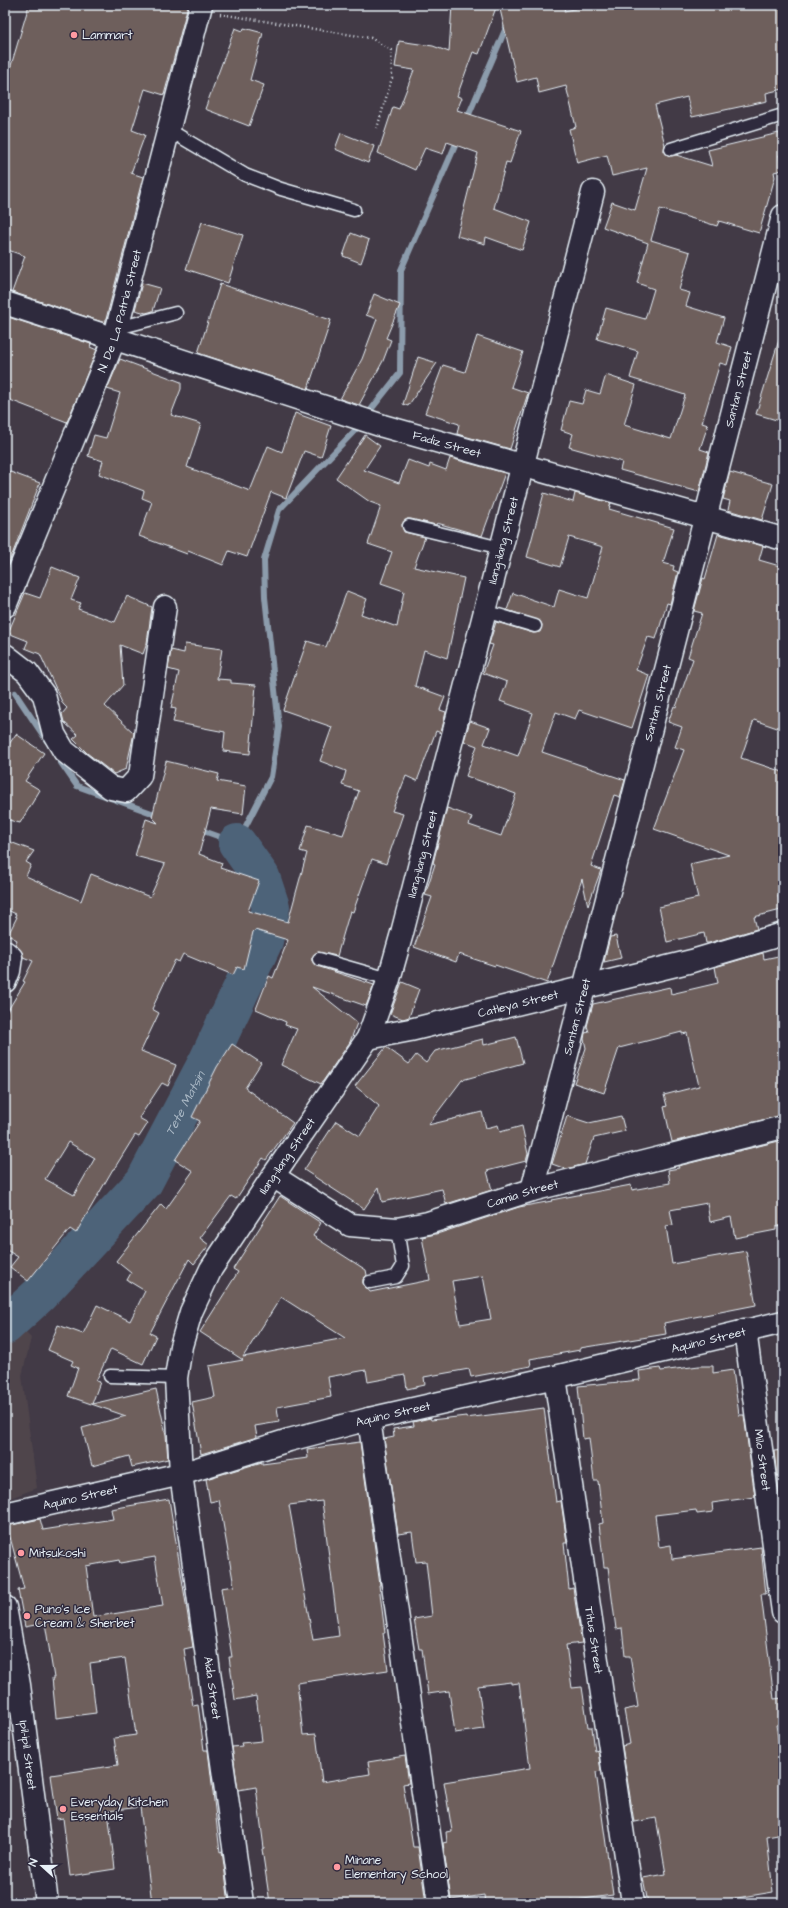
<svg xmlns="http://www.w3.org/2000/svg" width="788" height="1908" viewBox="0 0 788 1908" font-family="'Architects Daughter',sans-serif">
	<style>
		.built { fill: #4f454c }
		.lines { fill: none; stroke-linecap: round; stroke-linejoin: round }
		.stream { stroke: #8c9cac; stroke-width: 6 }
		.river { stroke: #4e6379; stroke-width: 38 }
		.building { fill: #6e5e5b; stroke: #e8f1f8; fill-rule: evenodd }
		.lane-casing { stroke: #e8f1f8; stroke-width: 15 }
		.street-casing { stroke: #e8f1f8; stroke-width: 25 }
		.secondary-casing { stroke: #e8f1f8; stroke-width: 25 }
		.path { stroke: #e8f1f8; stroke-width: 2.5; stroke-dasharray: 1 3; stroke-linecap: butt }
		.lane { stroke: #2f2a3d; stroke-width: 12 }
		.street { stroke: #2f2a3d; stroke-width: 22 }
		.secondary { stroke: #2f2a3d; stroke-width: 22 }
		.poi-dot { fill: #ff9aa2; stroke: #2f2a3d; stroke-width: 1.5 }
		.labels { text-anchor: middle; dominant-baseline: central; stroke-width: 3; stroke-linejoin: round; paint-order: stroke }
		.poi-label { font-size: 12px; fill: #e8f1f8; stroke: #2f2a3d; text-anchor: start }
		.street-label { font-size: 12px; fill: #e8f1f8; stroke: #2f2a3d }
		.water-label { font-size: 13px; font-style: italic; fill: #aab8c5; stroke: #2f2a3d }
	</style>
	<rect width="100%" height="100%" fill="#423a46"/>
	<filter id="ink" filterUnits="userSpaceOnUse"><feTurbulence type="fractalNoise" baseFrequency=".025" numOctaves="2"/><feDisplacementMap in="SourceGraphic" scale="8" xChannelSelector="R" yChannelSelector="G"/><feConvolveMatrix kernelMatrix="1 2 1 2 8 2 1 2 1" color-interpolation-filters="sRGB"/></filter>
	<g filter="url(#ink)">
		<path class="built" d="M 21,1328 L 31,1338 L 22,1376 L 37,1488 L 5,1500 L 5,1344 Z"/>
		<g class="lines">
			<path class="stream" d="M 466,121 L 508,23
				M 366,416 L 400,373 L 401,270 L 458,139
				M 15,693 L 47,741
				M 57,757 L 77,786 L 160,816
				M 198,829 L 237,843 L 271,777 L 279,727 L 265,597 L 264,560 L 279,510 L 361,424"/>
			<path class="river" id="s1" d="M 5,1326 L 39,1295 L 144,1182 L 208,1060 L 264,941 L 271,907 L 261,877 L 237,843"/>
		</g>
		<path class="building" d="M 29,5 L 188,5 L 164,95 L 145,89 L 132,130 L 145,135 L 131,173 L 143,177 L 105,323 L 12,292 L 25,256 L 5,249 L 5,67 L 10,69 Z
			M 452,5 L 497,5 L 479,54 L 473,52 L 457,96 L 462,98 L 457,110 L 521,131 L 510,163 L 506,162 L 494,208 L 531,222 L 522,250 L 486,237 L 485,244 L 457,236 L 478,153 L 447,142 L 443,154 L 425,148 L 415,170 L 378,153 L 393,107 L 399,109 L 414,70 L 395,67 L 399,41 L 433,46 L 449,52 Z
			M 499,5 L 566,5 L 564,11 L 595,5 L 783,5 L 783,89 L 766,93 L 767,101 L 692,117 L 687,97 L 655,105 L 665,145 L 664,151 L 669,156 L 676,155 L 712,166 L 708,150 L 779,133 L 783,150 L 783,154 L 779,155 L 782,170 L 774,172 L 775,177 L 759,233 L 719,221 L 717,226 L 660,209 L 651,240 L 690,252 L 679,290 L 690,293 L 686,306 L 724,318 L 717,342 L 732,347 L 727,365 L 720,363 L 702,423 L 708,425 L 700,449 L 709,452 L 699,492 L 620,470 L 622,462 L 569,447 L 573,434 L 561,430 L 569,401 L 582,404 L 586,390 L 600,394 L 606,375 L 636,385 L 624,425 L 671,439 L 685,395 L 630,378 L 638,351 L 597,339 L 606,308 L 645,319 L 654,289 L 637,283 L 648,243 L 603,227 L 612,202 L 635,210 L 647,168 L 612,176 L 607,155 L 577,163 L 569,129 L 576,127 L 566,86 L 539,93 L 536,77 L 517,82 Z
			M 235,28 L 243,31 L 244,28 L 263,33 L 250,80 L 264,85 L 249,126 L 205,109 Z
			M 341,133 L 374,146 L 368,163 L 335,149 Z
			M 202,222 L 243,235 L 228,283 L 186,269 Z
			M 351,233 L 369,240 L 361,263 L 343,256 Z
			M 142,283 L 160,288 L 153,311 L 146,313 L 135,310 Z
			M 220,284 L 331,320 L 308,389 L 198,353 Z
			M 374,294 L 400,305 L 386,338 L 391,340 L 383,361 L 359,405 L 340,399 L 362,359 L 377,319 L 366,315 Z
			M 5,316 L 91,344 L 90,347 L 97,350 L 67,422 L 5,398 Z
			M 477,336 L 523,352 L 511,387 L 528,393 L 510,449 L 457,434 L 459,424 L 425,413 L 443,365 L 465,372 Z
			M 779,340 L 783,340 L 783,411 L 780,421 L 756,414 Z
			M 418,357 L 437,363 L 408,406 L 403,404 Z
			M 120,359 L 181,382 L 181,389 L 171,415 L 201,424 L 187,467 L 250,491 L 268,446 L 282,452 L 295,413 L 331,426 L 321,457 L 304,451 L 286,498 L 271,492 L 247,557 L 229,551 L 223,565 L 188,551 L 187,554 L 139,536 L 152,502 L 142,498 L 144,491 L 99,474 L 103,461 L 88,456 L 94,435 L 106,438 L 120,393 L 107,389 Z
			M 365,435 L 380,446 L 364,470 L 399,483 L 408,460 L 429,468 L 430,464 L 446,470 L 450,458 L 505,473 L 482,536 L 437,523 L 436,525 L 411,519 L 407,519 L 402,524 L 404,532 L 425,537 L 414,567 L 464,578 L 447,658 L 424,650 L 415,686 L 445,697 L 440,710 L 446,712 L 441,733 L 436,731 L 417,781 L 406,776 L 392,811 L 403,814 L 386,864 L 372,859 L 353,912 L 350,911 L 337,956 L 318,952 L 312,957 L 312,961 L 317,966 L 374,985 L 366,1006 L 312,987 L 357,1023 L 350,1042 L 321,1084 L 281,1065 L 297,1029 L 285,1025 L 286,1022 L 256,1009 L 269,976 L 273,978 L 288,940 L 255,930 L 253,932 L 244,969 L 237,967 L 233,975 L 183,954 L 179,962 L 175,960 L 152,1009 L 159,1013 L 141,1051 L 176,1065 L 168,1086 L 162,1083 L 139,1118 L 148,1123 L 139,1137 L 135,1135 L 114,1169 L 113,1169 L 76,1233 L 70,1229 L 28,1281 L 10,1267 L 18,1257 L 5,1249 L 5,1015 L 25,982 L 23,981 L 33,961 L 23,957 L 22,952 L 15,944 L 17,940 L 8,935 L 17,917 L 15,916 L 16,914 L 5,909 L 5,840 L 34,851 L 26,862 L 31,865 L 26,876 L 81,901 L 91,874 L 150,897 L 165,864 L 135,856 L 146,819 L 158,823 L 152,817 L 166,761 L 219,774 L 217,781 L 246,786 L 243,814 L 211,809 L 199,854 L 222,863 L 220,868 L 259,881 L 248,911 L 288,922 L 307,853 L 300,851 L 308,825 L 343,835 L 359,791 L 342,785 L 346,771 L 320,761 L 332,727 L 283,710 L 307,641 L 326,647 L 347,591 L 367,599 L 361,614 L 397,627 L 404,591 L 381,583 L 392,552 L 368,544 L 381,506 L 370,502 L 336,478 ZM 68,1142 L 95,1158 L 74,1195 L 45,1179 Z
			M 5,470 L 40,483 L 5,573 Z
			M 730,472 L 773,484 L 762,520 L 728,510 L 730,501 L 723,499 Z
			M 544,493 L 573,502 L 575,493 L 611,503 L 609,509 L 674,528 L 663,563 L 674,566 L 673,570 L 678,572 L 670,604 L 667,603 L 656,639 L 648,637 L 636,670 L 649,675 L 632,728 L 579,710 L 575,719 L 556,712 L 542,752 L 625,780 L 620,797 L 614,795 L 591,866 L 601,870 L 588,906 L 582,879 L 547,983 L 495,965 L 495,966 L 459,954 L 456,962 L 414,947 L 432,897 L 425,895 L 435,864 L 433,863 L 447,808 L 472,817 L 469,825 L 501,836 L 516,794 L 466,776 L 477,746 L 464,741 L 470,721 L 490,728 L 484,744 L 518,756 L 533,713 L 500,701 L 507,682 L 483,673 L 493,645 L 489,644 L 496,622 L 533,633 L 540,632 L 542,625 L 540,621 L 507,610 L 513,593 L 554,607 L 559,589 L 588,598 L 603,547 L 569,537 L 560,567 L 527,557 Z
			M 718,534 L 763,546 L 759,560 L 783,567 L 783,730 L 754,720 L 741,758 L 783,772 L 783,895 L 778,896 L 781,910 L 754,917 L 757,929 L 709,943 L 706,943 L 704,933 L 667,942 L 659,907 L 698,898 L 690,864 L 729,855 L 654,829 L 684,750 L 675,747 L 682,727 L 668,722 L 674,706 L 676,707 L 693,659 L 688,657 L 702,613 L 694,611 L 703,578 L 705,579 Z
			M 52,567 L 80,578 L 71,600 L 81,603 L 78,609 L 115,622 L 127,596 L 152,607 L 147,643 L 143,654 L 120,645 L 123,685 L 105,706 L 134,733 L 126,769 L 114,774 L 87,753 L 73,739 L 78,735 L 64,722 L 62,714 L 67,708 L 63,704 L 40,654 L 25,648 L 28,641 L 8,633 L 25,593 L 40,598 Z
			M 185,644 L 222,649 L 217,679 L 231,680 L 231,683 L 256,685 L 250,754 L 223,751 L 225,732 L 173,722 L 176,709 L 171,708 L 179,672 L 168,669 L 171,650 L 184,653 Z
			M 16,734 L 44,753 L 25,781 L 40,790 L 20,823 L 5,819 L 5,750 Z
			M 616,936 L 621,958 L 604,962 L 610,937 Z
			M 763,953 L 764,959 L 783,955 L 783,1115 L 672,1142 L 664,1107 L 667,1106 L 664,1095 L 699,1086 L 687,1033 L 682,1034 L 682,1032 L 619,1048 L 604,1093 L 574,1083 L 586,1048 L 584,1039 L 585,1033 L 589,1032 L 587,1026 L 593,1004 L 670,987 L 671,994 L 718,983 L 715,967 Z
			M 402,982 L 419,989 L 409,1017 L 403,1019 L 390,1014 Z
			M 516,1037 L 523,1063 L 462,1080 L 428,1125 L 482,1112 L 486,1128 L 498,1125 L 500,1132 L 522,1126 L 528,1154 L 526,1161 L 487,1171 L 492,1190 L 446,1204 L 442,1189 L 382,1202 L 379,1187 L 364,1209 L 304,1170 L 336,1121 L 360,1136 L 379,1106 L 355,1086 L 386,1047 L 409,1064 L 416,1055 L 426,1063 L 435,1051 L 483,1039 L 484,1045 Z
			M 232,1044 L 261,1063 L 245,1088 L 293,1123 L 266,1160 L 263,1158 L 236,1199 L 231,1196 L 200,1238 L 209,1245 L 194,1264 L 189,1259 L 150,1333 L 156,1336 L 143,1364 L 111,1349 L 96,1381 L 100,1382 L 92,1404 L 156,1389 L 166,1435 L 168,1459 L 132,1467 L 129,1456 L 92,1466 L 82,1428 L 126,1416 L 68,1396 L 78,1368 L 71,1365 L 73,1361 L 48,1350 L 58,1325 L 83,1334 L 97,1305 L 130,1321 L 145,1291 L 127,1280 L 131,1273 L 116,1261 L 161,1204 L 166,1209 L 193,1171 L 175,1160 L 200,1121 L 192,1117 L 217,1067 Z
			M 567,1116 L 589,1123 L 621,1116 L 625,1131 L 594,1138 L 585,1164 L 566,1169 L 552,1164 Z
			M 783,1140 L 783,1226 L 776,1227 L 776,1230 L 735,1238 L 731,1217 L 710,1222 L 707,1203 L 670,1210 L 673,1225 L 666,1226 L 672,1264 L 746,1251 L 756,1305 L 664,1323 L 666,1334 L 580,1348 L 580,1350 L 530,1359 L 531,1366 L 471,1377 L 469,1369 L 424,1377 L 425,1385 L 407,1389 L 405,1375 L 368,1382 L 366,1370 L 328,1377 L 331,1397 L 277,1407 L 279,1422 L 255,1426 L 257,1437 L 201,1454 L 192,1402 L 215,1397 L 209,1366 L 243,1360 L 200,1332 L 238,1272 L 233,1269 L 280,1196 L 321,1223 L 313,1236 L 366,1270 L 367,1275 L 363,1279 L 363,1283 L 370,1292 L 430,1280 L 422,1237 L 440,1233 L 519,1207 L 552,1201 L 551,1200 L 631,1185 L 632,1190 L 670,1183 L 668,1170 L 679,1168 L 678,1166 ZM 483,1276 L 491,1319 L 460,1324 L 452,1281 ZM 281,1297 L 345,1338 L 243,1357 Z
			M 699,1366 L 713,1366 L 713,1373 L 733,1370 L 739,1415 L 744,1415 L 755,1497 L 712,1503 L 713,1512 L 697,1514 L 696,1510 L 655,1515 L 659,1547 L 671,1545 L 672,1559 L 761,1547 L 766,1594 L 761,1594 L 774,1699 L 783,1698 L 783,1724 L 776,1725 L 783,1768 L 783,1834 L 767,1837 L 773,1892 L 725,1900 L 726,1903 L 648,1903 L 643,1878 L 666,1874 L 656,1818 L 634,1822 L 622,1746 L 630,1744 L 624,1710 L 638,1707 L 630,1656 L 625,1656 L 622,1628 L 616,1629 L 608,1567 L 604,1567 L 599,1524 L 603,1523 L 598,1481 L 594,1481 L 589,1438 L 583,1439 L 578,1386 L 640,1380 L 639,1371 L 660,1368 L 661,1371 Z
			M 544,1408 L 556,1502 L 561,1501 L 567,1543 L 564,1543 L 569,1589 L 573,1588 L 582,1643 L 566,1645 L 572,1688 L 582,1687 L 588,1727 L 592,1727 L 595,1751 L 598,1750 L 601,1771 L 596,1772 L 613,1895 L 553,1903 L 485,1903 L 484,1895 L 451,1900 L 443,1843 L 447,1842 L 446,1832 L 452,1831 L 444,1782 L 530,1768 L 519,1683 L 511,1684 L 511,1682 L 478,1686 L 484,1729 L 455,1733 L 449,1691 L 428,1694 L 422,1649 L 419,1649 L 414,1619 L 432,1616 L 426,1561 L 416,1562 L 412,1532 L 398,1534 L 384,1439 L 394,1437 L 393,1429 L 414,1426 L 413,1422 L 430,1418 L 431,1420 L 466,1416 L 466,1418 Z
			M 360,1442 L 380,1585 L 379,1585 L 385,1633 L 383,1633 L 388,1670 L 297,1683 L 303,1735 L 316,1734 L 322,1782 L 370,1774 L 368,1762 L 405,1756 L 409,1783 L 403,1784 L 413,1847 L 418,1847 L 426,1903 L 270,1903 L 262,1849 L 264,1848 L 256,1787 L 238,1790 L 232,1747 L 242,1746 L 241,1743 L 262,1741 L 256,1696 L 235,1700 L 229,1657 L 232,1657 L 221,1588 L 234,1586 L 219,1500 L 210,1502 L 206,1479 L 262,1462 L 262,1464 L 308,1458 L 307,1449 ZM 322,1501 L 339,1636 L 313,1640 L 289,1505 Z
			M 783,1450 L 783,1475 L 777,1476 L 774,1451 Z
			M 169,1499 L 193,1647 L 184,1649 L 193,1706 L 198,1705 L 204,1750 L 208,1750 L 220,1852 L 222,1851 L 229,1903 L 152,1903 L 140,1807 L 108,1811 L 115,1869 L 70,1876 L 63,1818 L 57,1819 L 51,1775 L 118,1765 L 114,1738 L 136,1735 L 125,1658 L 90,1663 L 96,1713 L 56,1718 L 52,1678 L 54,1678 L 45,1623 L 25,1627 L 18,1590 L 24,1589 L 7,1526 L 40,1519 L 43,1530 L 113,1519 L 111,1509 ZM 155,1557 L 163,1606 L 93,1617 L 86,1566 L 119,1560 L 120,1563 Z"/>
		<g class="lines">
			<g class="lane-casing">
				<path id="lane" d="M 169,130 L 245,175 L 281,189 L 354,210
					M 671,149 L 783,115
					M 118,328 L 176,313
					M 409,526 L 501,548
					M 485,611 L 535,626
					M 319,959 L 389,979
					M 370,1282 L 396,1277 L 403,1266 L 397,1229
					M 110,1376 L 176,1378
					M 5,1688 L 19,1685"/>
			</g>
			<g class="street-casing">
				<g id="street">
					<path id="s2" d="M 5,303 L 383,426 L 783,539"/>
					<path id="s3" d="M 5,606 L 114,340 L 201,5"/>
					<path d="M 5,655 L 27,672 L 44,695 L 54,734 L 64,751 L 111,788 L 126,791 L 140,776 L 165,607"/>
					<path d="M 5,952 L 11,957 L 9,971 L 5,981"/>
					<path id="s4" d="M 368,1038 L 410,1030 L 692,961 L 783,934"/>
					<path id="s5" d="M 273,1176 L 350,1225 L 397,1229 L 428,1223 L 532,1190 L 783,1127"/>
					<path id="s6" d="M 532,1190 L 783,216"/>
					<path id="s7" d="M 745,1330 L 783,1612"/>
					<path id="s8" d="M 555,1377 L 633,1903"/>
					<path d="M 369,1419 L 439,1903"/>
					<path id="s9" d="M 5,1514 L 181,1474 L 289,1440 L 369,1419 L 555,1377 L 783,1322"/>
					<path id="s10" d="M 242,1903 L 181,1474 L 176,1378 L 181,1346 L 191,1312 L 211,1269 L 273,1176 L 368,1038 L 389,979 L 402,933 L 593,192"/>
				</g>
			</g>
			<g class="secondary-casing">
				<g id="secondary">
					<path id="s11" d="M 5,1607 L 19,1685 L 47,1903"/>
				</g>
			</g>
			<path class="path" d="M 220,14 L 371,38 L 391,50 L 392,78 L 377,128"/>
			<use href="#lane" class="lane"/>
			<use href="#street" class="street"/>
			<use href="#secondary" class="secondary"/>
		</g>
	</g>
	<g class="poi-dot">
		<circle cx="74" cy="35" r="4"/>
		<circle cx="21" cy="1553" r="4"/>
		<circle cx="27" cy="1616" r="4"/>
		<circle cx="63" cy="1809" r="4"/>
		<circle cx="337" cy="1867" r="4"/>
	</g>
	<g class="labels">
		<g class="poi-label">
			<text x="82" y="35">Lammart</text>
			<text x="29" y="1553">Mitsukoshi</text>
			<text x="35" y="1609">Puno's Ice<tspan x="35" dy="14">Cream &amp; Sherbet</tspan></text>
			<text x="71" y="1802">Everyday Kitchen<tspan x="71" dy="14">Essentials</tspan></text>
			<text x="345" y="1860">Minane<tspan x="345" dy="14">Elementary School</tspan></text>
		</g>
		<g class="street-label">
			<text stroke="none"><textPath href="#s3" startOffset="317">N. De La Patria Street</textPath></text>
			<text stroke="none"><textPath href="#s6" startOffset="827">Santan Street</textPath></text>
			<text stroke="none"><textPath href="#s2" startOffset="464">Fadiz Street</textPath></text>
			<text stroke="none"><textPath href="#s10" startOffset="1440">Ilang-ilang Street</textPath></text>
			<text stroke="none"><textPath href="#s6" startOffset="503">Santan Street</textPath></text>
			<text stroke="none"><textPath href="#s10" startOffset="1116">Ilang-ilang Street</textPath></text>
			<text stroke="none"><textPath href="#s4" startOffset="154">Catleya Street</textPath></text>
			<text stroke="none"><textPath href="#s6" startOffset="179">Santan Street</textPath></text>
			<text stroke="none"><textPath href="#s10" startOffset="781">Ilang-ilang Street</textPath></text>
			<text stroke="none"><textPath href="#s5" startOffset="269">Camia Street</textPath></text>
			<text stroke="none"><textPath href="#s9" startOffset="725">Aquino Street</textPath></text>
			<text stroke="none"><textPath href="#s9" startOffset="401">Aquino Street</textPath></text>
			<text stroke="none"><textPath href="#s7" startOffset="131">Milo Street</textPath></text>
			<text stroke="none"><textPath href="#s9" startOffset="77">Aquino Street</textPath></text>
			<text stroke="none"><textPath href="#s8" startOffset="266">Titus Street</textPath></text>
			<text transform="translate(212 1688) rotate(82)">Aida Street</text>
			<text stroke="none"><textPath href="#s11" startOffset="150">Ipil-ipil Street</textPath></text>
		</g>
		<g class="water-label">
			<text stroke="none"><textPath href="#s1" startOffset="289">Tete Matsin</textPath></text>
		</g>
	</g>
	<rect width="788" height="1908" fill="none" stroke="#2f2a3d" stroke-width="20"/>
	<rect x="10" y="10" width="768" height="1888" fill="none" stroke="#e8f1f8" stroke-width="1.5" filter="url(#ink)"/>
	<g transform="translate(42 1866) rotate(291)" stroke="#2f2a3d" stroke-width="3" paint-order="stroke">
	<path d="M0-3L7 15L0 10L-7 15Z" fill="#e8f1f8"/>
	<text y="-6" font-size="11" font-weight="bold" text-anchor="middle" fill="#e8f1f8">N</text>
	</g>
</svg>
